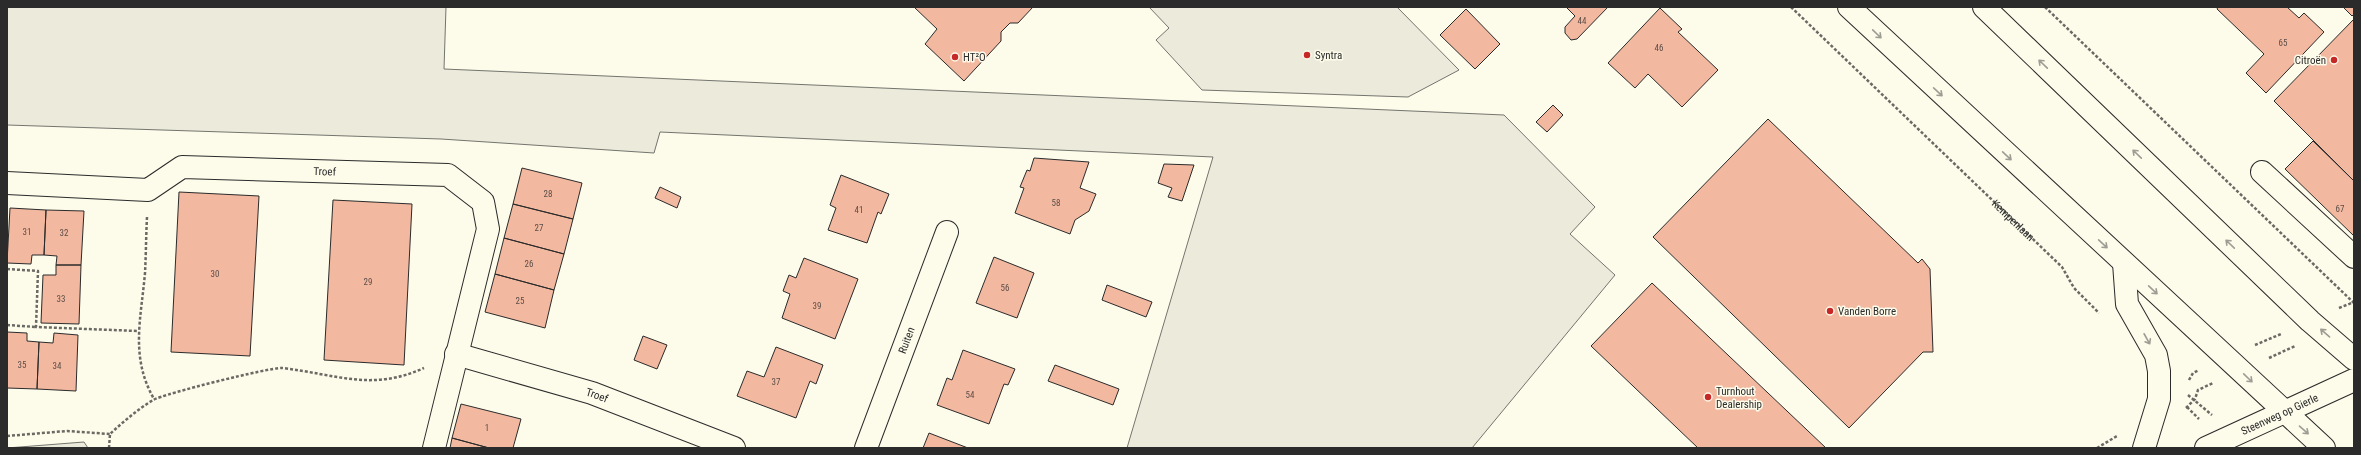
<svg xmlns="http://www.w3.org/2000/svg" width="2361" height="455" viewBox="0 0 2361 455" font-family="'Roboto Condensed',sans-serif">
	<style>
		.green { fill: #ecebdb; stroke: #74746e }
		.parking { fill: #eceadb; stroke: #74746e }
		.building { fill: #f2b8a0; stroke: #2b2b2b }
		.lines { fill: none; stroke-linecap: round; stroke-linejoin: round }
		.minor-casing { stroke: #2b2b2b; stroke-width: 24 }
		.major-casing { stroke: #2b2b2b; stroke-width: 24 }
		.path { stroke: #6a6964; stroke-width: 2.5; stroke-dasharray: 3 2; stroke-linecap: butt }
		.minor { stroke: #fdfbea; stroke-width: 22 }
		.major { stroke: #fdfbea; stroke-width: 22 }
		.oneway { stroke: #9e9d94 }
		.poi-dot { fill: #c62828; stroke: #fdfbea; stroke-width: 1.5 }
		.labels { text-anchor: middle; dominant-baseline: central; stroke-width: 3; stroke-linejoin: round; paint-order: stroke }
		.number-label { font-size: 9px; fill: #5d4e48 }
		.poi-label { font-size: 11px; fill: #2b2b2b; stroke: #fdfbea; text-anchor: start }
		.street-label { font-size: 11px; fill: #2b2b2b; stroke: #fdfbea }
	</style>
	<rect width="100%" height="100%" fill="#fdfbea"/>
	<path class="green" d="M 7,7 L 446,7 L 444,69 L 1504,115 L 1595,207 L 1570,234 L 1615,275 L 1472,448 L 1127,448 L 1213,157 L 660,132 L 654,153 L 441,139 L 7,125 Z
		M 84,442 L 88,448 L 7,448 Z"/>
	<path class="parking" d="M 1149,7 L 1397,7 L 1459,70 L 1408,97 L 1202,90 L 1156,40 L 1169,28 Z"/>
	<path class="building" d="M 914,7 L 1033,7 L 1018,23 L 1010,23 L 1001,32 L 1001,41 L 964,81 L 925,44 L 937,29 Z
		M 1566,7 L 1608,7 L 1577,39 L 1571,40 L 1565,33 L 1565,27 L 1575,16 Z
		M 2218,7 L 2287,7 L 2299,18 L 2304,13 L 2324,32 L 2266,93 L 2246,73 L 2264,54 L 2217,9 Z
		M 2343,7 L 2354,7 L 2354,14 L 2352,16 Z
		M 1660,8 L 1682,29 L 1678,32 L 1718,70 L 1682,107 L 1648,74 L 1635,88 L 1608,63 Z
		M 1466,9 L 1500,44 L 1475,69 L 1440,35 Z
		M 2354,19 L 2354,181 L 2274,101 Z
		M 1553,105 L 1563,115 L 1547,132 L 1536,122 Z
		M 1768,119 L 1918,263 L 1922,259 L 1930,269 L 1933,352 L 1923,352 L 1849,428 L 1653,237 Z
		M 2313,141 L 2354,181 L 2354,236 L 2285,169 Z
		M 1034,158 L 1089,162 L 1080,188 L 1096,194 L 1089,211 L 1075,220 L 1070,234 L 1015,213 L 1024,188 L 1020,187 L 1027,170 L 1030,171 Z
		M 1164,164 L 1194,165 L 1182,201 L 1168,197 L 1172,188 L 1158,183 Z
		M 522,168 L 582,183 L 573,219 L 513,204 Z
		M 841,175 L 889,194 L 881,214 L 878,212 L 867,243 L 828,230 L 836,208 L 830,205 Z
		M 660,187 L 681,197 L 677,208 L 655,198 Z
		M 179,192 L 259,196 L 250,356 L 171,352 Z
		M 333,200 L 412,204 L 404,365 L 324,360 Z
		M 513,204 L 573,219 L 564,254 L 504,238 Z
		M 10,208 L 46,210 L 44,255 L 32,255 L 31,264 L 7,263 Z
		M 46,210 L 84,211 L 81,265 L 56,265 L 57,256 L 44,255 Z
		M 504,238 L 564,254 L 554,290 L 495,274 Z
		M 994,257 L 1034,273 L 1017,318 L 976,303 Z
		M 804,258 L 858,279 L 835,339 L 782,318 L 790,294 L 783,291 L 789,275 L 796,278 Z
		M 56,265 L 81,265 L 79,324 L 41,323 L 43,275 L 56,275 Z
		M 495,274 L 554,290 L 545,328 L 485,312 Z
		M 1652,283 L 1826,448 L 1698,448 L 1591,346 Z
		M 1107,285 L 1152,302 L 1146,317 L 1102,300 Z
		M 7,332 L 27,333 L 27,341 L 39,342 L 37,389 L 7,388 Z
		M 54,333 L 78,335 L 76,391 L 37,389 L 39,342 L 53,343 Z
		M 643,336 L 667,345 L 657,369 L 634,360 Z
		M 776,347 L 823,365 L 816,384 L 810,381 L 796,418 L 737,396 L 747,371 L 764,377 Z
		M 963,350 L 1015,369 L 1008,385 L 1004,384 L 989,424 L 937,405 L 947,378 L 952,380 Z
		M 1055,365 L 1119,389 L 1113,405 L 1048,381 Z
		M 461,404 L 521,419 L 513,448 L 489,448 L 452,438 Z
		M 929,433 L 968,448 L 923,448 Z
		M 452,438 L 489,448 L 450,448 Z"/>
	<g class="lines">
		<g class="minor-casing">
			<g id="minor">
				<path d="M 2262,172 L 2354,257"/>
				<path id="s2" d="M 7,183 L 148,190 L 182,167 L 448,175 L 483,202 L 488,229 L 434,448"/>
				<path id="s3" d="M 456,354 L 592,393 L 734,448"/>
				<path id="s4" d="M 866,448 L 947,232"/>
			</g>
		</g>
		<g class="major-casing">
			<g id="major">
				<path d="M 1849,7 L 2324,448"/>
				<path d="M 1984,7 L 2310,321 L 2354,359"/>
				<path d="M 2124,263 L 2127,304 L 2156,355 L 2159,371 L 2159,399 L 2144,448"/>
				<path id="s5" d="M 2206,448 L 2354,380"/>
			</g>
		</g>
		<g class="path">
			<path id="s1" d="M 1791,7 L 2062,267 L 2074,288 L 2099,313"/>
			<path d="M 2045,7 L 2354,303"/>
			<path d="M 147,217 C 146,236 146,255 145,273 C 141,319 130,357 154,399"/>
			<path d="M 7,269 L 38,271 L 36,327 L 138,331"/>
			<path d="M 2339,308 L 2354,302"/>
			<path d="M 7,325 L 36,327"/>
			<path d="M 2255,345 L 2281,334"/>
			<path d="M 2269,358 L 2295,346"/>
			<path d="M 2189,380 L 2193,373 L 2199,370"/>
			<path d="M 2188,395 L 2212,415"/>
			<path d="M 2187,407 L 2199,419"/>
			<path d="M 2186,408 L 2195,399 L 2198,390 L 2213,383"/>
			<path d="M 7,436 L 67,431 L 110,434"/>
			<path d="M 109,448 L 110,434 C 123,422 137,410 153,400 C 163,394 271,367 282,368 C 336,374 371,392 424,368"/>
			<path d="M 2097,448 L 2117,436"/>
		</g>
		<use href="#minor" class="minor"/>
		<use href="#major" class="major"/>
	</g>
	<defs><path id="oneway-shaft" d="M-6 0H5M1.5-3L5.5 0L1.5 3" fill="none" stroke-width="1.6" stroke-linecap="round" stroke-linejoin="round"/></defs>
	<g class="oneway">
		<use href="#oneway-shaft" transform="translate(1877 34) rotate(44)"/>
		<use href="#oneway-shaft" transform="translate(2043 64) rotate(-136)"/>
		<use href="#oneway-shaft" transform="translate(1938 92) rotate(43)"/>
		<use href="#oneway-shaft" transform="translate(2137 154) rotate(-136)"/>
		<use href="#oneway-shaft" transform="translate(2007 156) rotate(43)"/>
		<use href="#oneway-shaft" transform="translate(2103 244) rotate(43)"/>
		<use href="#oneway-shaft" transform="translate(2230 244) rotate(-136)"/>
		<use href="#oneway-shaft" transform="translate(2153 290) rotate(43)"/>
		<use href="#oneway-shaft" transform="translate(2325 333) rotate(-139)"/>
		<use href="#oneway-shaft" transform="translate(2147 339) rotate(61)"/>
		<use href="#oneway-shaft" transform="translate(2248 378) rotate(44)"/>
		<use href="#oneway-shaft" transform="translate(2304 430) rotate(41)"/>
	</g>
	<g class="poi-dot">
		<circle cx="1307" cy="55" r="4"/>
		<circle cx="955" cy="57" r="4"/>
		<circle cx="2334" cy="60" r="4"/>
		<circle cx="1830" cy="311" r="4"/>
		<circle cx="1708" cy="397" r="4"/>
	</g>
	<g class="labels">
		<g class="number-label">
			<text x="1582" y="21">44</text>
			<text x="2283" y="43">65</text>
			<text x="1659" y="48">46</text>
			<text x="548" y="194">28</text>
			<text x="1056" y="203">58</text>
			<text x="2340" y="209">67</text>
			<text x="859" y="210">41</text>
			<text x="539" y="228">27</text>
			<text x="27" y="232">31</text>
			<text x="64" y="233">32</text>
			<text x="529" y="264">26</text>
			<text x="215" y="274">30</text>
			<text x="368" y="282">29</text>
			<text x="1005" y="288">56</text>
			<text x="61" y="299">33</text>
			<text x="520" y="301">25</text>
			<text x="817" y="306">39</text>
			<text x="22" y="365">35</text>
			<text x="57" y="366">34</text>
			<text x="776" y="382">37</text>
			<text x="970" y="395">54</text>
			<text x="487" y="428">1</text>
		</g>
		<g class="poi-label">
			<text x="1315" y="55">Syntra</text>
			<text x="963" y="57">HT²O</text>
			<text x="2326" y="60" text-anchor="end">Citroën</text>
			<text x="1838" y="311">Vanden Borre</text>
			<text x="1716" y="391">Turnhout<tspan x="1716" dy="13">Dealership</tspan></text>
		</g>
		<g class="street-label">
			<text stroke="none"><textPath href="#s2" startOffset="325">Troef</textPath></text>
			<text stroke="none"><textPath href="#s1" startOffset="308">Kempenlaan</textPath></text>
			<text stroke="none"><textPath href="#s4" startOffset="115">Ruiten</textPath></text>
			<text stroke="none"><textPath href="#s3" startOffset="147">Troef</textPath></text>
			<text stroke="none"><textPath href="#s5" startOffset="81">Steenweg op Gierle</textPath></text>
		</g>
	</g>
	<rect width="2361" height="455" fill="none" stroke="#2b2b2b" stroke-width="16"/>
</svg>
